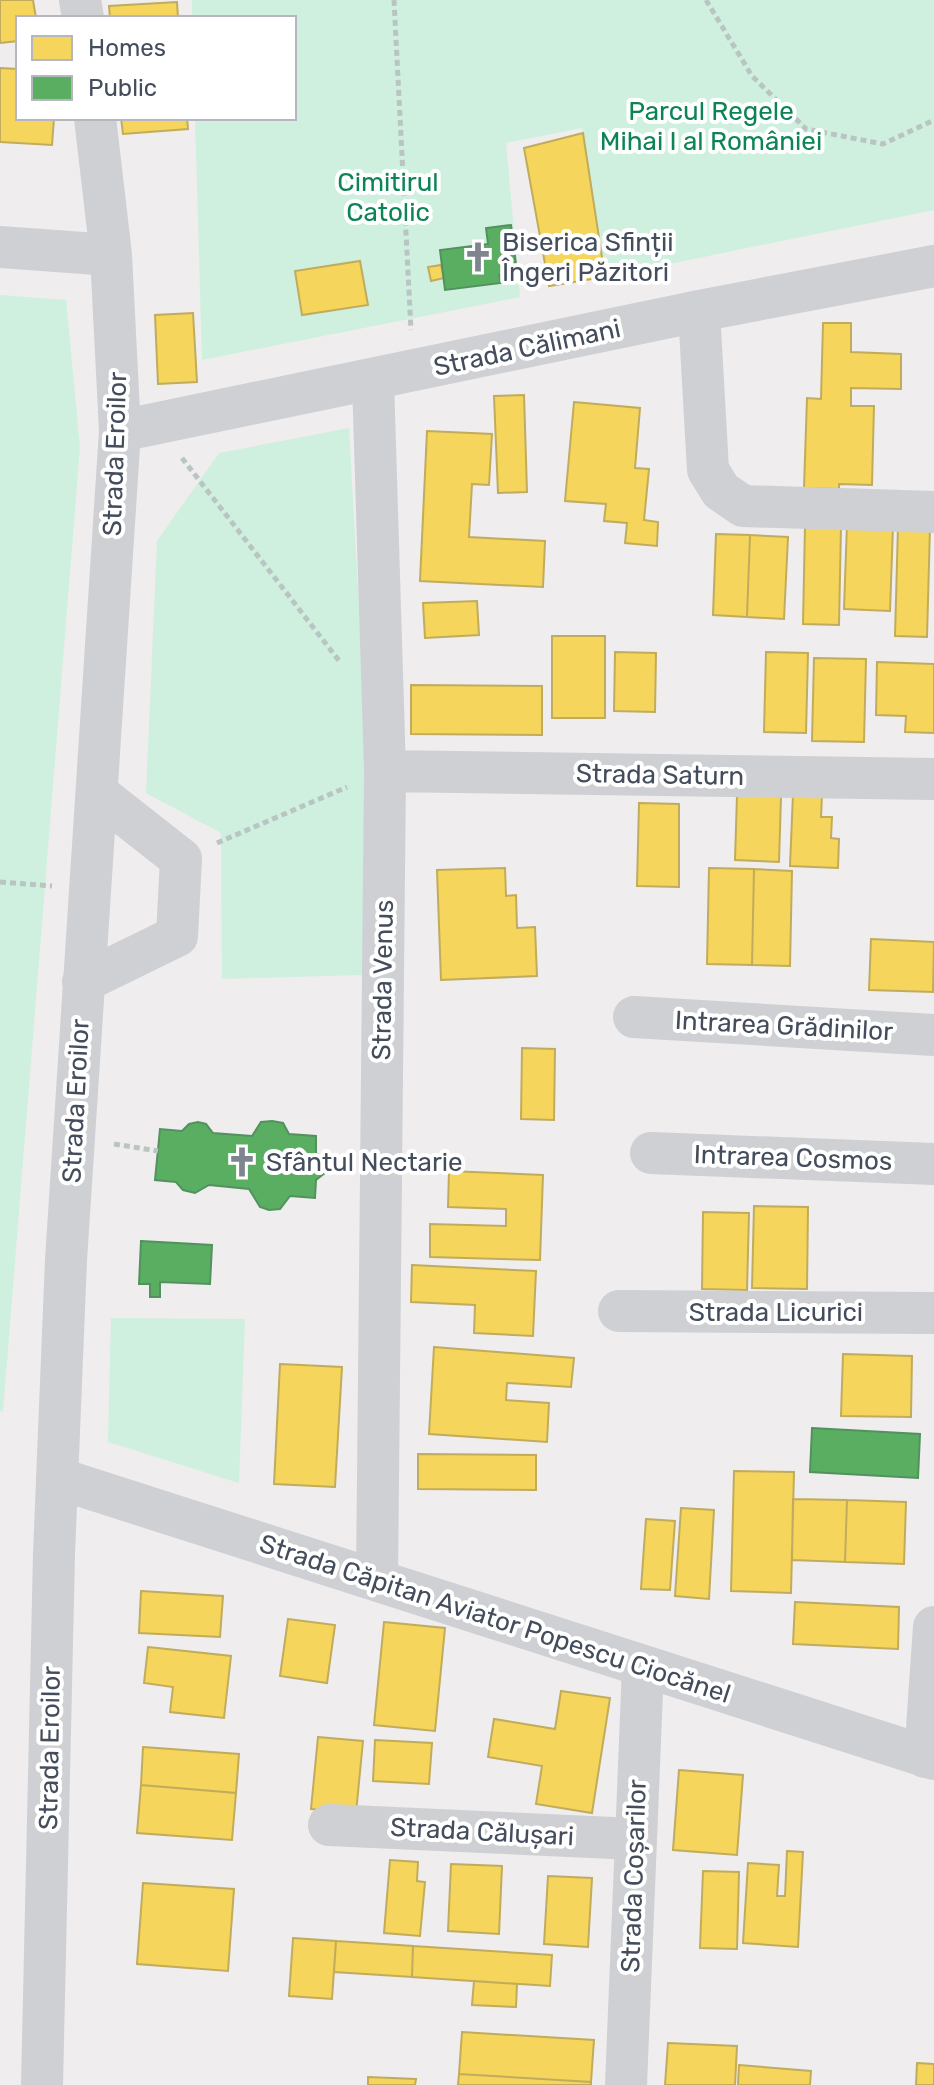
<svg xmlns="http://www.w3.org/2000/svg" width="934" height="2085" viewBox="0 0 934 2085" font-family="Rubik,sans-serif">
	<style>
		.green { fill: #cff0df }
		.homes { fill: #f6d55c; stroke: #c0ac5c; stroke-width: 2 }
		.public { fill: #5aae61; stroke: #539160; stroke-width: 2 }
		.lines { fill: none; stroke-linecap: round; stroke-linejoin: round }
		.path { stroke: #b8c5c2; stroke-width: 5; stroke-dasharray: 6 4; stroke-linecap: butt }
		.minor { stroke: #ced0d4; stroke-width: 42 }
		.labels { text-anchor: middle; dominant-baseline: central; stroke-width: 8; stroke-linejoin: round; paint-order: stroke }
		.park-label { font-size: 26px; fill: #0d8456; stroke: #fff }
		.poi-label { font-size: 26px; fill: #434d5c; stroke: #fff; text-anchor: start }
		.street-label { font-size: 26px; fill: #434d5c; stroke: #fff }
	</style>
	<rect width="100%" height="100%" fill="#efeded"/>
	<path class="green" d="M 192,0 L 934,0 L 934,210 L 605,277 L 582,128 L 506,143 L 520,297 L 202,360 L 195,118 L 294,118 L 294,18 L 192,18 Z
		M 0,295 L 66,300 L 80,447 L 3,1412 L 0,1411 Z
		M 349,428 L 379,965 L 364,975 L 222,979 L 221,833 L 146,793 L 157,541 L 219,453 Z
		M 111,1318 L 245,1319 L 239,1483 L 108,1442 Z"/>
	<path class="homes" d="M 0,0 L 33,0 L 36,18 L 18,18 L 18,41 L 0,43 Z
		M 177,2 L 178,18 L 110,18 L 109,6 Z
		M 0,68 L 18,69 L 18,118 L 54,118 L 52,145 L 0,142 Z
		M 121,118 L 187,118 L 188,129 L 123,134 Z
		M 583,133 L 605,277 L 549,286 L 524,148 Z
		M 360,261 L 368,305 L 302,315 L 295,271 Z
		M 441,265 L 444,278 L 431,281 L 428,267 Z
		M 193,313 L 197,382 L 158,384 L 155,315 Z
		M 823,323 L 851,323 L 851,352 L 901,354 L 901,389 L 851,388 L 851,406 L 874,406 L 872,485 L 839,484 L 839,489 L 804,488 L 807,398 L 821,399 Z
		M 524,395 L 527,492 L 498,493 L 494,396 Z
		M 574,402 L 640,408 L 635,468 L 649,469 L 644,520 L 658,522 L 657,546 L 625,543 L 627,523 L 604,521 L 606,504 L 565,501 Z
		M 427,431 L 492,434 L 489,485 L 472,484 L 469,537 L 545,541 L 543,587 L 420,581 Z
		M 847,524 L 893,526 L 890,611 L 844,609 Z
		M 805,525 L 841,526 L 839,625 L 803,624 Z
		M 898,526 L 930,527 L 927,637 L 895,636 Z
		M 716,534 L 750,535 L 747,617 L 713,615 Z
		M 750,535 L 788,537 L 784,619 L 747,617 Z
		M 477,601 L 479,635 L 425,638 L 423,603 Z
		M 552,636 L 605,636 L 605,718 L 552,718 Z
		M 615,652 L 656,653 L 655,712 L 614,711 Z
		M 766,652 L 808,653 L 806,733 L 764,732 Z
		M 814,658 L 866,659 L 864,742 L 812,741 Z
		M 877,662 L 934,664 L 934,733 L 905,732 L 906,716 L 876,715 Z
		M 411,685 L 542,686 L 542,735 L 411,734 Z
		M 793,794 L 822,795 L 821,817 L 832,817 L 831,838 L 839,839 L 838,868 L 790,866 Z
		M 737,795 L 781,796 L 779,862 L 735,860 Z
		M 639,803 L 679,804 L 679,887 L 637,886 Z
		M 505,868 L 506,896 L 516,895 L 517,928 L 535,927 L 537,976 L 441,980 L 437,870 Z
		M 709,868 L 754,869 L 752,965 L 707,964 Z
		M 754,869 L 792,871 L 790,966 L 752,965 Z
		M 871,939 L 934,942 L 933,992 L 869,990 Z
		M 522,1048 L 555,1049 L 554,1120 L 521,1119 Z
		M 449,1171 L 543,1175 L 540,1260 L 430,1257 L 430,1224 L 506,1226 L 506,1209 L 448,1207 Z
		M 754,1206 L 808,1207 L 807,1289 L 752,1288 Z
		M 703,1212 L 749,1213 L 747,1290 L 702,1289 Z
		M 412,1265 L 536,1271 L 533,1336 L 474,1333 L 475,1305 L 411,1302 Z
		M 434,1347 L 574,1358 L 571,1387 L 507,1383 L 506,1400 L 549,1403 L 547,1442 L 429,1434 Z
		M 843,1354 L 912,1356 L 911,1417 L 841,1416 Z
		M 280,1364 L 342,1367 L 335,1487 L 274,1484 Z
		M 418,1454 L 536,1455 L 536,1490 L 418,1489 Z
		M 734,1471 L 794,1472 L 791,1593 L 731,1591 Z
		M 793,1499 L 847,1500 L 845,1562 L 792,1560 Z
		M 847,1500 L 906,1502 L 904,1564 L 845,1562 Z
		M 681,1508 L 714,1510 L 709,1599 L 675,1596 Z
		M 646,1519 L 675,1521 L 670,1590 L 641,1589 Z
		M 141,1591 L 223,1596 L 220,1637 L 139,1633 Z
		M 795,1602 L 899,1607 L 898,1649 L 793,1644 Z
		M 288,1619 L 335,1625 L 327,1683 L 280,1676 Z
		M 384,1622 L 445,1628 L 435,1731 L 374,1725 Z
		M 148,1647 L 231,1656 L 224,1718 L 170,1712 L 173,1687 L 144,1683 Z
		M 561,1691 L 610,1698 L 592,1813 L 536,1804 L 542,1766 L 488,1757 L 494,1719 L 555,1729 Z
		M 318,1737 L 363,1741 L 356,1813 L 311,1809 Z
		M 375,1740 L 432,1743 L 429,1784 L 373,1781 Z
		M 143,1747 L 239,1754 L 236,1793 L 141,1785 Z
		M 679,1770 L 743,1775 L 737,1855 L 673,1850 Z
		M 141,1785 L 236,1793 L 232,1840 L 137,1833 Z
		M 787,1851 L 803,1852 L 798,1947 L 743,1943 L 748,1863 L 779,1865 L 777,1896 L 785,1896 Z
		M 390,1860 L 418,1862 L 417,1881 L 425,1882 L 420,1936 L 384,1933 Z
		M 451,1864 L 502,1866 L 499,1934 L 448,1931 Z
		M 703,1871 L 739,1872 L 737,1949 L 700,1948 Z
		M 548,1876 L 592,1878 L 588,1947 L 544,1944 Z
		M 143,1883 L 234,1889 L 228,1971 L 137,1964 Z
		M 293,1938 L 336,1941 L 332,1999 L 289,1996 Z
		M 336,1941 L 413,1946 L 412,1977 L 334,1972 Z
		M 413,1946 L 552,1955 L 550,1986 L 412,1977 Z
		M 474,1981 L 517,1984 L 516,2007 L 472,2005 Z
		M 462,2032 L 594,2040 L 591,2082 L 459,2074 Z
		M 668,2043 L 737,2046 L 735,2085 L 665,2085 Z
		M 917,2063 L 934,2064 L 934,2085 L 916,2085 Z
		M 739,2065 L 811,2071 L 810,2085 L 738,2085 Z
		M 459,2074 L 591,2082 L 591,2085 L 458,2085 Z
		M 368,2077 L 416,2079 L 415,2085 L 368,2085 Z"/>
	<path class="public" d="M 511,225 L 517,272 L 499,275 L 501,283 L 445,290 L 440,250 L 488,244 L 486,228 Z
		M 272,1121 L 283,1123 L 289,1134 L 316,1136 L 316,1153 L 325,1159 L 327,1166 L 325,1173 L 316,1180 L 315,1198 L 290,1196 L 280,1209 L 269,1210 L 260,1207 L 249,1189 L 209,1185 L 195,1193 L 183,1190 L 176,1182 L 155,1180 L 160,1129 L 182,1131 L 189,1124 L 198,1122 L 206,1124 L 213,1133 L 252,1136 L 261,1122 Z
		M 141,1241 L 212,1245 L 210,1284 L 160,1282 L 160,1297 L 150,1297 L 150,1284 L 139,1284 Z
		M 812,1428 L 920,1434 L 918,1478 L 810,1472 Z"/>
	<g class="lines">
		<path class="path" d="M 394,0 L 411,330
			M 706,0 L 752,76 L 806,129 L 883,144 L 934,120
			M 182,458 L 340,662
			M 217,843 L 347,787
			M 0,882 L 52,886
			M 114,1144 L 158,1151"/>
		<path class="minor" d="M 80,0 L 83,18
			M 0,247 L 111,255
			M 699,311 L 708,470 L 721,491 L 743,506 L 934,512
			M 373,380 L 385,771 L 377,1580
			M 120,431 L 699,311 L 934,266
			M 385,771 L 934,779
			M 83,982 L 177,936 L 181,859 L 97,793
			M 634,1017 L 934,1035
			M 651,1153 L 934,1164
			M 619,1311 L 934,1313
			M 57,1478 L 934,1759
			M 925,1757 L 934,1627
			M 329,1825 L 635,1839
			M 42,2085 L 54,1554 L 66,1260 L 120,431 L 111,255 L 95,118
			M 626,2085 L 643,1667"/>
	</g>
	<defs>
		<g id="church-bare" transform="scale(2.4)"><path d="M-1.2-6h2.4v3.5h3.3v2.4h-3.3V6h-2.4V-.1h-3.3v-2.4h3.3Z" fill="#7f858f" stroke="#fff" stroke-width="2.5" paint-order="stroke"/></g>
	</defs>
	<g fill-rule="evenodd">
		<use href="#church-bare" x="478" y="257"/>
		<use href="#church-bare" x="242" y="1162"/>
	</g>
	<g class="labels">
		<g class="park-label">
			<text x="711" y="111">Parcul Regele<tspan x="711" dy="30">Mihai I al României</tspan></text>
			<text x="388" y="182">Cimitirul<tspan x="388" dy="30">Catolic</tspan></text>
		</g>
		<g class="poi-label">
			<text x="502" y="242">Biserica Sfinții<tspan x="502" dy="30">Îngeri Păzitori</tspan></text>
			<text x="266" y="1162">Sfântul Nectarie</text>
		</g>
		<g class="street-label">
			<text transform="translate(527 348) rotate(-12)">Strada Călimani</text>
			<text transform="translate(115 454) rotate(-88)">Strada Eroilor</text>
			<text transform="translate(660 775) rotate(1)">Strada Saturn</text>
			<text transform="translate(383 980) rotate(-89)">Strada Venus</text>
			<text transform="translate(784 1026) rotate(3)">Intrarea Grădinilor</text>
			<text transform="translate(76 1101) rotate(-87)">Strada Eroilor</text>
			<text transform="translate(793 1158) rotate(2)">Intrarea Cosmos</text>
			<text x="776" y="1312">Strada Licurici</text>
			<text transform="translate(495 1619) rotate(18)">Strada Căpitan Aviator Popescu Ciocănel</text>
			<text transform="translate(50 1748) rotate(-89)">Strada Eroilor</text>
			<text transform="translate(482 1832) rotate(3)">Strada Călușari</text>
			<text transform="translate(634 1876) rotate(-88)">Strada Coșarilor</text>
		</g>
	</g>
	<rect x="16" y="16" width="280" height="104" fill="#ffffff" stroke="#b4b8be" stroke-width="2"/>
	<rect x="32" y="36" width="40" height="24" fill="#f6d55c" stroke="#b4b8be" stroke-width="2"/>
	<text x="88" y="56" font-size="24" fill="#434d5c">Homes</text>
	<rect x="32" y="76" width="40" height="24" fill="#5aae61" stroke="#b4b8be" stroke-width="2"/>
	<text x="88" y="96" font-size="24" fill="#434d5c">Public</text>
</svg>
